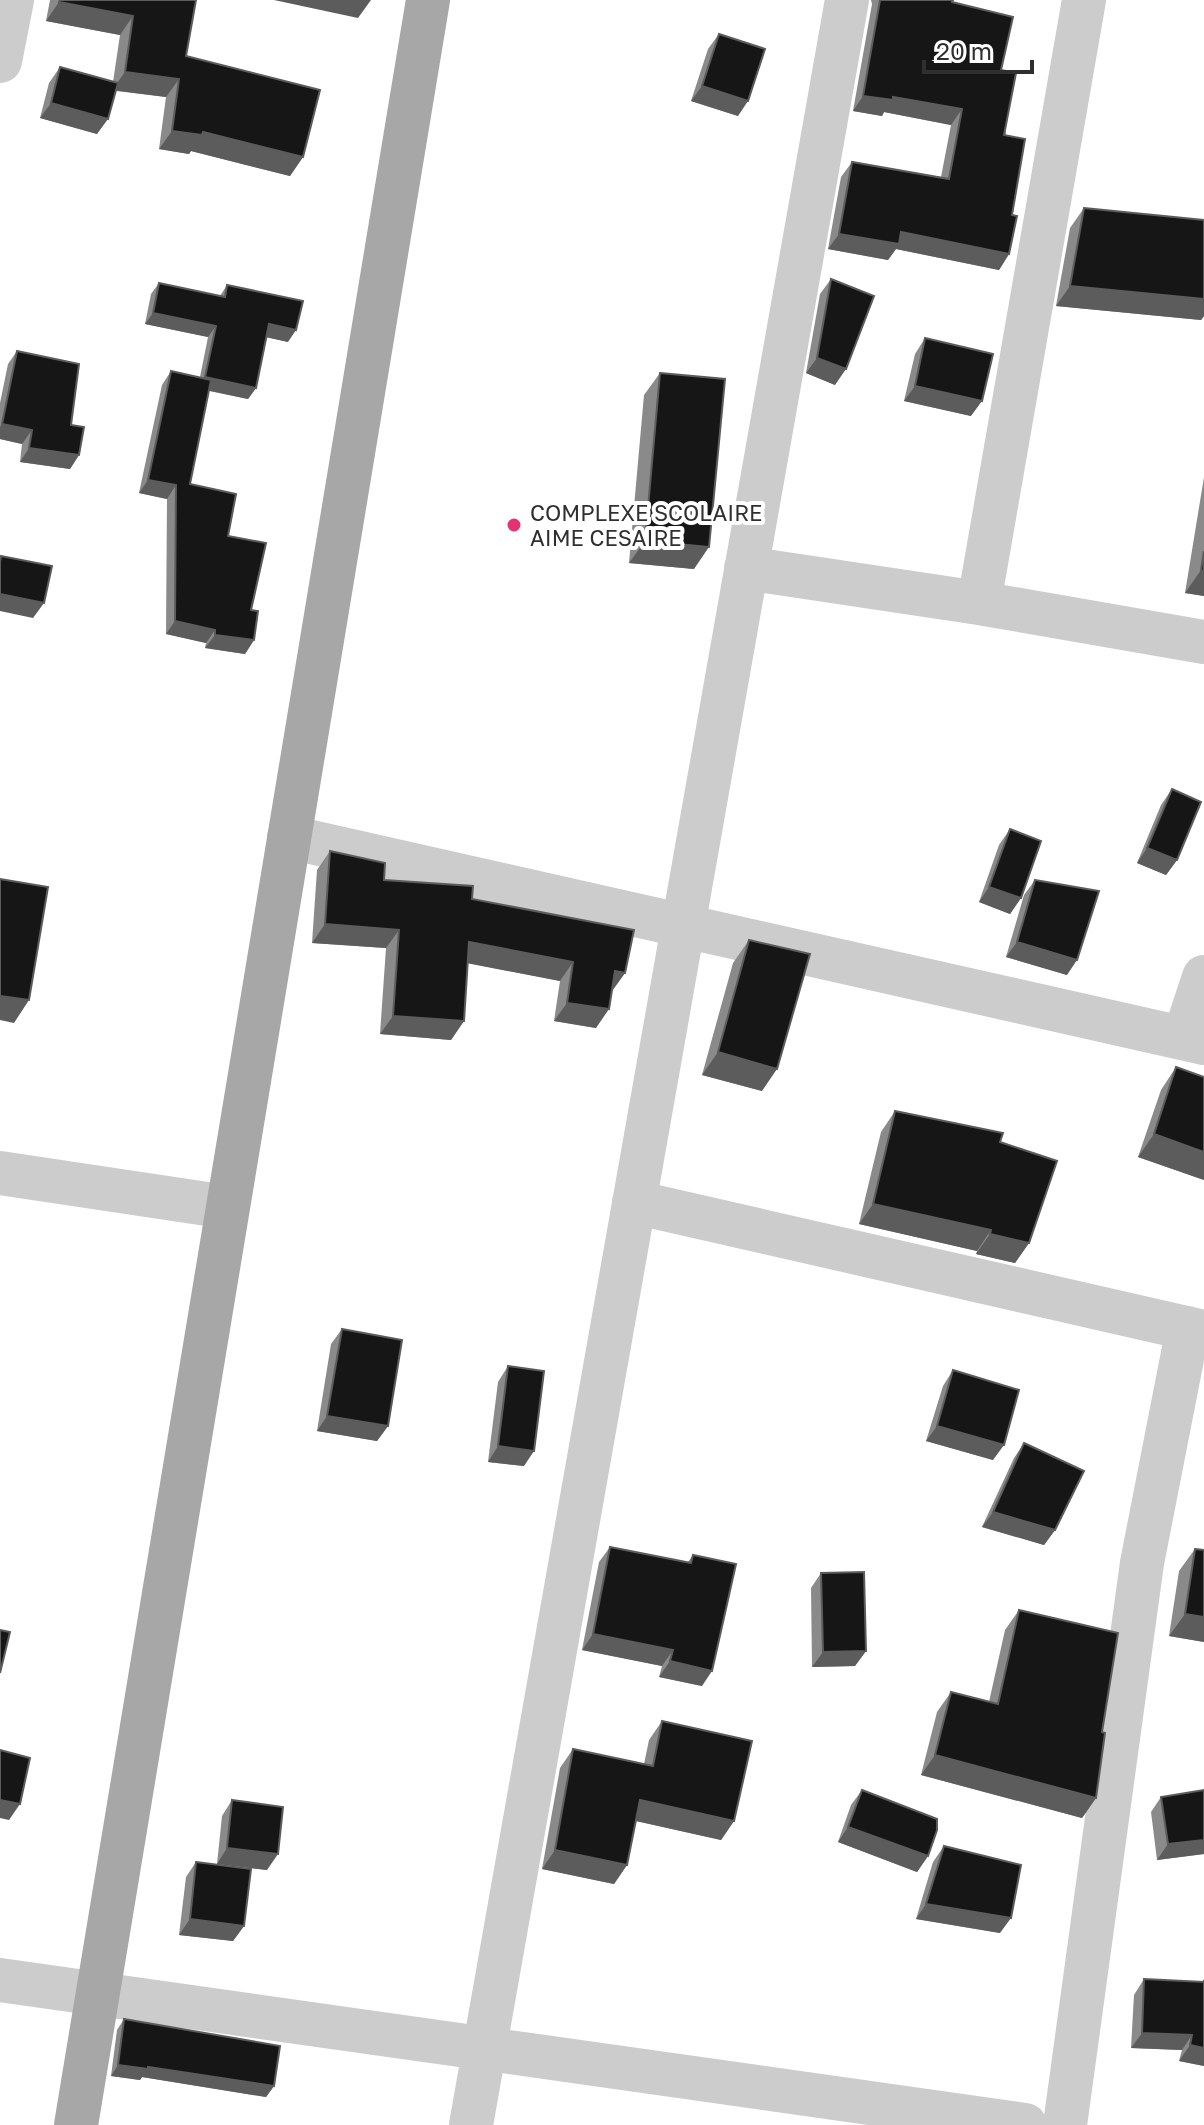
<svg xmlns="http://www.w3.org/2000/svg" width="1204" height="2125" viewBox="0 0 1204 2125" font-family="'Golos Text',sans-serif">
	<style>
		.lines { fill: none; stroke-linecap: round; stroke-linejoin: round }
		.minor { stroke: #ccc; stroke-width: 44 }
		.major { stroke: #a7a7a7; stroke-width: 44 }
		.wall { fill: #8a8a8a }
		.shaded-wall { fill: #5c5c5c }
		.building { fill: #161616; stroke: #5c5c5c; stroke-width: 2 }
		.poi-dot { fill: #e53273; stroke: #fff; stroke-width: 3 }
		.labels { text-anchor: middle; dominant-baseline: central; stroke-width: 8; stroke-linejoin: round; paint-order: stroke }
		.poi-label { font-size: 22px; fill: #2f2f2f; stroke: #fff; text-anchor: start }
	</style>
	<rect width="100%" height="100%" fill="#fff"/>
	<g class="lines">
		<path class="minor" d="M 0,61 L 12,0
			M 746,568 L 979,603 L 1204,642
			M 979,603 L 1084,0
			M 289,837 L 1204,1043
			M 1184,1038 L 1204,977
			M 0,1173 L 227,1207
			M 634,1202 L 1204,1332
			M 0,1980 L 1025,2125
			M 471,2125 L 847,0
			M 1065,2125 L 1142,1563 L 1188,1328"/>
		<path class="major" d="M 76,2125 L 428,0"/>
	</g>
	<path class="wall" d="M 50,0 L 196,0 L 186,56 L 303,157 L 290,176 L 191,151 L 189,154 L 159,149 L 166,97 L 116,91 L 97,134 L 40,118 L 49,83 L 60,67 L 113,82 L 120,35 L 46,21 Z
		M 871,0 L 953,0 L 952,2 L 1001,70 L 1012,215 L 1009,254 L 999,270 L 896,249 L 888,260 L 828,249 L 841,177 L 852,162 L 941,177 L 951,125 L 884,112 L 882,116 L 853,111 L 872,4 Z
		M 719,34 L 738,116 L 691,101 L 708,49 Z
		M 1084,208 L 1204,220 L 1204,316 L 1201,320 L 1056,306 L 1070,228 Z
		M 831,279 L 835,385 L 806,373 L 820,294 Z
		M 159,283 L 220,296 L 227,285 L 288,342 L 266,337 L 256,388 L 248,399 L 209,391 L 190,484 L 228,536 L 251,610 L 254,640 L 245,654 L 205,648 L 206,643 L 166,634 L 167,499 L 139,493 L 162,385 L 171,371 L 200,377 L 208,337 L 145,324 L 151,294 Z
		M 925,338 L 971,416 L 904,401 L 915,354 Z
		M 17,351 L 71,425 L 79,455 L 70,469 L 20,462 L 22,444 L 0,439 L 0,403 L 8,364 Z
		M 660,373 L 694,569 L 629,563 L 644,395 Z
		M 1204,477 L 1204,596 L 1185,593 Z
		M 1172,789 L 1177,860 L 1166,875 L 1137,863 L 1161,805 Z
		M 1010,829 L 1021,898 L 1010,914 L 979,902 L 999,845 Z
		M 330,851 L 384,880 L 472,899 L 625,973 L 612,991 L 596,1028 L 554,1021 L 560,981 L 468,963 L 464,1021 L 451,1040 L 380,1034 L 386,948 L 312,943 L 317,870 Z
		M 1035,880 L 1067,975 L 1006,957 L 1024,895 Z
		M 749,940 L 762,1091 L 702,1075 L 733,963 Z
		M 1176,1067 L 1204,1077 L 1204,1180 L 1138,1157 L 1161,1090 Z
		M 895,1111 L 1029,1243 L 1015,1263 L 976,1254 L 977,1251 L 859,1224 L 881,1132 Z
		M 342,1329 L 388,1426 L 377,1441 L 317,1431 L 331,1344 Z
		M 508,1366 L 524,1466 L 488,1462 L 498,1382 Z
		M 953,1370 L 993,1460 L 926,1441 L 943,1386 Z
		M 1024,1443 L 1055,1530 L 1044,1545 L 982,1527 L 1014,1458 Z
		M 610,1547 L 688,1562 L 693,1555 L 702,1686 L 659,1677 L 662,1666 L 582,1650 L 599,1562 Z
		M 1195,1549 L 1204,1550 L 1204,1642 L 1169,1636 L 1179,1571 Z
		M 821,1573 L 866,1651 L 855,1666 L 812,1667 L 811,1588 Z
		M 1019,1610 L 1102,1732 L 1096,1798 L 1082,1818 L 921,1775 L 937,1712 L 951,1692 L 989,1702 L 1005,1630 Z
		M 662,1721 L 734,1821 L 721,1840 L 636,1821 L 627,1865 L 614,1884 L 542,1869 L 560,1768 L 573,1749 L 644,1764 L 649,1740 Z
		M 862,1790 L 928,1856 L 917,1872 L 838,1842 L 851,1805 Z
		M 1161,1797 L 1204,1854 L 1157,1860 L 1151,1812 Z
		M 232,1800 L 267,1870 L 217,1864 L 222,1816 Z
		M 944,1846 L 1000,1933 L 916,1919 L 933,1862 Z
		M 196,1862 L 244,1926 L 233,1941 L 179,1935 L 186,1877 Z
		M 1144,1979 L 1202,1982 L 1204,1979 L 1204,2066 L 1179,2061 L 1182,2050 L 1131,2048 L 1134,1995 Z
		M 124,2019 L 274,2086 L 266,2097 L 142,2077 L 140,2080 L 111,2076 L 117,2030 Z"/>
	<path class="shaded-wall" d="M 274,0 L 371,0 L 358,18 Z
		M 59,2 L 133,16 L 120,35 L 46,21 Z
		M 125,72 L 179,79 L 166,97 L 112,90 Z
		M 702,86 L 748,101 L 738,116 L 691,101 Z
		M 863,96 L 893,97 L 962,109 L 951,125 L 884,112 L 882,116 L 853,111 Z
		M 51,103 L 108,119 L 97,134 L 40,118 Z
		M 172,131 L 203,132 L 303,157 L 290,176 L 191,151 L 189,154 L 159,149 Z
		M 901,232 L 1009,254 L 999,270 L 896,249 L 888,260 L 828,249 L 839,234 Z
		M 1070,286 L 1204,299 L 1204,316 L 1201,320 L 1056,306 Z
		M 153,313 L 216,326 L 208,337 L 145,324 Z
		M 269,324 L 296,330 L 288,342 L 261,336 Z
		M 817,358 L 846,369 L 835,385 L 806,373 Z
		M 205,377 L 256,388 L 248,399 L 197,388 Z
		M 915,386 L 982,401 L 971,416 L 904,401 Z
		M 2,424 L 32,430 L 22,444 L 0,439 L 0,427 Z
		M 29,448 L 79,455 L 70,469 L 20,462 Z
		M 148,480 L 176,485 L 167,499 L 139,493 Z
		M 645,541 L 709,547 L 694,569 L 629,563 Z
		M 1201,570 L 1204,571 L 1204,596 L 1185,593 Z
		M 0,594 L 44,603 L 33,618 L 0,611 Z
		M 175,621 L 215,630 L 206,643 L 166,634 Z
		M 215,635 L 254,640 L 245,654 L 205,648 Z
		M 1147,848 L 1177,860 L 1166,875 L 1137,863 Z
		M 989,887 L 1021,898 L 1010,914 L 979,902 Z
		M 325,924 L 399,930 L 386,948 L 312,943 Z
		M 469,942 L 573,962 L 560,981 L 456,961 Z
		M 1017,942 L 1077,960 L 1067,975 L 1006,957 Z
		M 615,971 L 625,973 L 612,991 L 602,989 Z
		M 0,996 L 29,1000 L 14,1023 L 0,1020 Z
		M 567,1003 L 609,1009 L 596,1028 L 554,1021 Z
		M 393,1016 L 464,1021 L 451,1040 L 380,1034 Z
		M 718,1052 L 777,1069 L 762,1091 L 702,1075 Z
		M 1154,1134 L 1204,1152 L 1204,1180 L 1138,1157 Z
		M 873,1204 L 991,1230 L 977,1251 L 859,1224 Z
		M 990,1234 L 1029,1243 L 1015,1263 L 976,1254 Z
		M 327,1416 L 388,1426 L 377,1441 L 317,1431 Z
		M 937,1426 L 1004,1445 L 993,1460 L 926,1441 Z
		M 498,1446 L 534,1451 L 524,1466 L 488,1462 Z
		M 993,1512 L 1055,1530 L 1044,1545 L 982,1527 Z
		M 1185,1614 L 1204,1617 L 1204,1642 L 1169,1636 Z
		M 593,1634 L 673,1650 L 662,1666 L 582,1650 Z
		M 866,1651 L 855,1666 L 812,1667 L 823,1652 Z
		M 670,1661 L 712,1671 L 702,1686 L 659,1677 Z
		M 935,1755 L 1096,1798 L 1082,1818 L 921,1775 Z
		M 0,1800 L 20,1804 L 9,1820 L 0,1818 Z
		M 640,1800 L 734,1821 L 721,1840 L 627,1819 Z
		M 848,1827 L 928,1856 L 917,1872 L 838,1842 Z
		M 1204,1840 L 1204,1854 L 1157,1860 L 1168,1844 Z
		M 227,1848 L 278,1854 L 267,1870 L 217,1864 Z
		M 555,1850 L 627,1865 L 614,1884 L 542,1869 Z
		M 926,1904 L 1011,1918 L 1000,1933 L 916,1919 Z
		M 190,1919 L 244,1926 L 233,1941 L 179,1935 Z
		M 1142,2033 L 1192,2035 L 1182,2050 L 1131,2048 Z
		M 1190,2045 L 1204,2048 L 1204,2066 L 1179,2061 Z
		M 118,2065 L 148,2067 L 274,2086 L 266,2097 L 142,2077 L 140,2080 L 111,2076 Z"/>
	<path class="building" d="M 60,0 L 196,0 L 186,56 L 320,90 L 303,157 L 203,132 L 202,135 L 172,131 L 179,79 L 125,72 L 133,16 L 59,2 Z
		M 880,0 L 953,0 L 952,2 L 1013,17 L 1001,70 L 1016,73 L 1004,135 L 1025,139 L 1012,215 L 1017,216 L 1009,254 L 901,232 L 899,244 L 839,234 L 852,162 L 949,179 L 962,109 L 893,97 L 893,100 L 863,96 Z
		M 719,34 L 765,49 L 748,101 L 702,86 Z
		M 60,67 L 118,83 L 108,119 L 51,103 Z
		M 1084,208 L 1204,220 L 1204,299 L 1070,286 Z
		M 831,279 L 874,296 L 846,369 L 817,358 Z
		M 159,283 L 225,297 L 227,285 L 303,301 L 296,330 L 269,324 L 256,388 L 205,377 L 216,326 L 153,313 Z
		M 925,338 L 993,354 L 982,401 L 915,386 Z
		M 17,351 L 79,364 L 71,425 L 84,427 L 79,455 L 29,448 L 32,430 L 2,424 Z
		M 171,371 L 211,380 L 190,484 L 236,494 L 228,536 L 266,543 L 251,610 L 258,611 L 254,640 L 215,635 L 215,630 L 175,621 L 176,485 L 148,480 Z
		M 660,373 L 725,379 L 709,547 L 645,541 Z
		M 1204,551 L 1204,571 L 1201,570 Z
		M 1,556 L 52,566 L 44,603 L 0,594 L 0,562 Z
		M 1172,789 L 1201,802 L 1177,860 L 1147,848 Z
		M 1010,829 L 1041,841 L 1021,898 L 989,887 Z
		M 330,851 L 385,863 L 384,880 L 473,886 L 472,899 L 634,930 L 625,973 L 615,971 L 609,1009 L 567,1003 L 573,962 L 469,942 L 464,1021 L 393,1016 L 399,930 L 325,924 Z
		M 0,879 L 48,887 L 29,1000 L 0,996 Z
		M 1035,880 L 1099,891 L 1077,960 L 1017,942 Z
		M 749,940 L 810,954 L 777,1069 L 718,1052 Z
		M 1176,1067 L 1204,1077 L 1204,1152 L 1154,1134 Z
		M 895,1111 L 1003,1133 L 1000,1142 L 1057,1161 L 1029,1243 L 990,1234 L 991,1230 L 873,1204 Z
		M 342,1329 L 402,1340 L 388,1426 L 327,1416 Z
		M 508,1366 L 544,1371 L 534,1451 L 498,1446 Z
		M 953,1370 L 1019,1390 L 1004,1445 L 937,1426 Z
		M 1024,1443 L 1084,1471 L 1055,1530 L 993,1512 Z
		M 610,1547 L 691,1563 L 693,1555 L 736,1564 L 712,1671 L 670,1661 L 673,1650 L 593,1634 Z
		M 1195,1549 L 1204,1550 L 1204,1617 L 1185,1614 Z
		M 864,1572 L 866,1651 L 823,1652 L 821,1573 Z
		M 1019,1610 L 1118,1633 L 1102,1732 L 1105,1733 L 1096,1798 L 935,1755 L 951,1692 L 998,1704 Z
		M 0,1630 L 10,1632 L 0,1673 Z
		M 662,1721 L 752,1741 L 734,1821 L 640,1800 L 627,1865 L 555,1850 L 573,1749 L 653,1766 Z
		M 0,1750 L 30,1758 L 20,1804 L 0,1800 Z
		M 862,1790 L 937,1819 L 937,1830 L 928,1856 L 848,1827 Z
		M 1204,1790 L 1204,1840 L 1168,1844 L 1161,1797 Z
		M 232,1800 L 283,1807 L 278,1854 L 227,1848 Z
		M 944,1846 L 1021,1865 L 1011,1918 L 926,1904 Z
		M 196,1862 L 251,1869 L 244,1926 L 190,1919 Z
		M 1144,1979 L 1204,1982 L 1204,1980 L 1204,2048 L 1190,2045 L 1192,2035 L 1142,2033 Z
		M 124,2019 L 280,2046 L 274,2086 L 148,2067 L 148,2069 L 118,2065 Z"/>
	<circle class="poi-dot" cx="514" cy="525" r="8"/>
	<g class="labels">
		<g class="poi-label">
			<text x="530" y="512">COMPLEXE SCOLAIRE<tspan x="530" dy="25">AIME CESAIRE</tspan></text>
		</g>
	</g>
	<path d="M924 60v12h108v-12" fill="none" stroke="#2f2f2f" stroke-width="4"/>
	<text x="936" y="60" font-size="24" fill="#2f2f2f" stroke="#ffffff" stroke-width="6" paint-order="stroke">20 m</text>
</svg>
